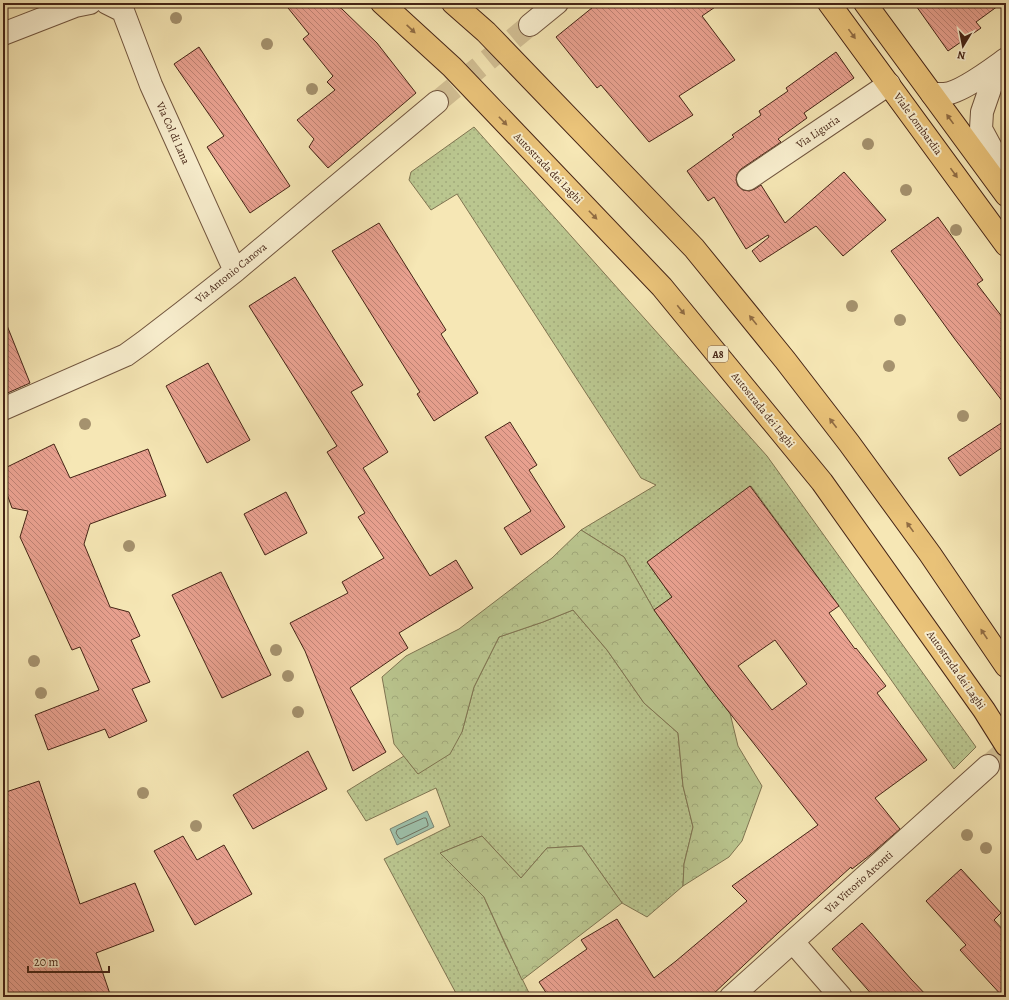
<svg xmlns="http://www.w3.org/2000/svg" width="1009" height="1000" viewBox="0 0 1009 1000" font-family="Alegreya,serif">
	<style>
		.grass { fill: url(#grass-dots); stroke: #807552 }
		.forest { fill: url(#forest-crowns); stroke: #807552 }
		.water { fill: #9dc0aa; stroke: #7a826f }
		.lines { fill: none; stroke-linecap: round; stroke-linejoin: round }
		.shore { stroke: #717260; stroke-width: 1 }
		.building { fill: url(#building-back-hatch); stroke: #452416; fill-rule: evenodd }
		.minor-tunnel { stroke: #d3c095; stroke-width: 22; stroke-dasharray: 22 11; stroke-linecap: butt }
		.minor-casing { stroke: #71553e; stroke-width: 24 }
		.major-casing { stroke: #452416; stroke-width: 24 }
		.highway-casing { stroke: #452416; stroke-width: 24 }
		.minor { stroke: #f9efcf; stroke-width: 22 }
		.major { stroke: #ebc47a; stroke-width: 22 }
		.highway { stroke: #ebc47a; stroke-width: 22 }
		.tree { fill: #a5926e }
		.oneway { fill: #906c43 }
		.labels { text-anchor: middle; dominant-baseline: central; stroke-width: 4; stroke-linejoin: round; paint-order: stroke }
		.shield { fill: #f9efcf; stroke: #7b614e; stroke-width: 1 }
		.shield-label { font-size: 10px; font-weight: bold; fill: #452416 }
		.street-label { font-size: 11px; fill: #452416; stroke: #f9efcf }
	</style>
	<defs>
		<pattern id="grass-dots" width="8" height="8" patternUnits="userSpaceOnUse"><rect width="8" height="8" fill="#bac68f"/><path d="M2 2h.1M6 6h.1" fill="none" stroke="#a1aa7b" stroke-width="1.8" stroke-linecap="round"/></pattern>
		<pattern id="forest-crowns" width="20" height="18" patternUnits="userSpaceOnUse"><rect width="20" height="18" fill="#bac68f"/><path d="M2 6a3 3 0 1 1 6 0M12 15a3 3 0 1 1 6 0" fill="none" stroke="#a1aa7b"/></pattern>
		<pattern id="building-back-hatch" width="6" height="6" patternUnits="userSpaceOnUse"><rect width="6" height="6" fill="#e9a190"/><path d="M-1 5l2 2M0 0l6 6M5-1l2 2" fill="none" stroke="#bf8375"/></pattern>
	</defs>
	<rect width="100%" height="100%" fill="#f6e7b5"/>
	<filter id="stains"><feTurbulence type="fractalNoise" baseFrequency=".005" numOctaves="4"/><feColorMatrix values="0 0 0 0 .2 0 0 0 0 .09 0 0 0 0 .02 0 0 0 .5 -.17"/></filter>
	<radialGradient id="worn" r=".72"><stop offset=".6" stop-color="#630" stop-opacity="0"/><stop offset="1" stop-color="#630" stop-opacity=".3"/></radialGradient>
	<path class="grass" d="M 474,127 L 767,456 L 976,747 L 954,769 L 839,606 L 751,486 L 647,562 L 672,597 L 654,610 L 624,557 L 581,530 L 656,485 L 641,478 L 457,194 L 431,210 L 409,180 L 411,172 Z
		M 573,610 L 607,650 L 644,703 L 678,733 L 683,786 L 693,827 L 684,864 L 683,886 L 647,917 L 622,903 L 582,846 L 547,848 L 521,878 L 482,836 L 440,853 L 484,897 L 505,944 L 531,997 L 458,997 L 384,859 L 450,826 L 436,788 L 366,821 L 347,791 L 404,756 L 418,774 L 462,732 L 474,687 L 499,637 L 543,622 Z"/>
	<path class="forest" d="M 581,530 L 624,557 L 654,610 L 710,688 L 730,713 L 738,746 L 762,786 L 742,841 L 729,857 L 683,886 L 684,864 L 693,827 L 683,786 L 678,733 L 644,703 L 607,650 L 573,610 L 543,622 L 499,637 L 474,687 L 462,732 L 450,754 L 418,774 L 394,744 L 382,677 L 406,656 L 459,629 L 552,558 Z
		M 482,836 L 521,878 L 547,848 L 582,846 L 622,903 L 522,980 L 484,897 L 440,853 Z"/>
	<path class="water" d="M 427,811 L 434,827 L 397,845 L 390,829 Z"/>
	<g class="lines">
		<path class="shore" d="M 424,818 L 426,818 L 428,824 L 428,826 L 401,839 L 399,838 L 396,833 L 397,830 Z"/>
	</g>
	<path class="building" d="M 284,3 L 333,3 L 342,9 L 377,43 L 416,93 L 328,168 L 309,147 L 314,139 L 297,120 L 335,90 L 327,82 L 333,76 L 303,39 L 309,34 Z
		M 598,3 L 721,3 L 702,16 L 735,60 L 679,96 L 693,115 L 649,142 L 601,85 L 597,88 L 556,37 Z
		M 914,3 L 1002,3 L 976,22 L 981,28 L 948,51 Z
		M 199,47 L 290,186 L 250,213 L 207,147 L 224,136 L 174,64 Z
		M 836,52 L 854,78 L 804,113 L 807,118 L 778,139 L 781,142 L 741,169 L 737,174 L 736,180 L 738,186 L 743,190 L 749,191 L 755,189 L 761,185 L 785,223 L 844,172 L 886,220 L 843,256 L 816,226 L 760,262 L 752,251 L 769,237 L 768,235 L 746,249 L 714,197 L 708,201 L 687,171 L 734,137 L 732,135 L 761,115 L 759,111 L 788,91 L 786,88 Z
		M 938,217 L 983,280 L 977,284 L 1006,322 L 1006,406 L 954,338 L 891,251 Z
		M 379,223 L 446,330 L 441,334 L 478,393 L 434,421 L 417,394 L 420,392 L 332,251 Z
		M 295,277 L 363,385 L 351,392 L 388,452 L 363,468 L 430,576 L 456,560 L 473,588 L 399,633 L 408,648 L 350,688 L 386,752 L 353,771 L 305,651 L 290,623 L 348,593 L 342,582 L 384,558 L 358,517 L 365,513 L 327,452 L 337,446 L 249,306 Z
		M 4,318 L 30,383 L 3,395 L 3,319 Z
		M 208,363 L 250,440 L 207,463 L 166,386 Z
		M 1006,420 L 1006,445 L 960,476 L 948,458 Z
		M 510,422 L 537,465 L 529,470 L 565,527 L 521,555 L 504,528 L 531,511 L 485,437 Z
		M 54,444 L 70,478 L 148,449 L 166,496 L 90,524 L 84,544 L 110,607 L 129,612 L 140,636 L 131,640 L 150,682 L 132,689 L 147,721 L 109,738 L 105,729 L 48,750 L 35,715 L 99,690 L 80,647 L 72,650 L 20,537 L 28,511 L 12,508 L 3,483 L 3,469 Z
		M 750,486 L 839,606 L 829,613 L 855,649 L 856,648 L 886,686 L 877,693 L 927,760 L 875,798 L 900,829 L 870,855 L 852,869 L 851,867 L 778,933 L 710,997 L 549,997 L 539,982 L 587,949 L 581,940 L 617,919 L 654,978 L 676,961 L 747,901 L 732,886 L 818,825 L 710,688 L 654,610 L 672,597 L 647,562 ZM 775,640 L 807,684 L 772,710 L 738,666 Z
		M 286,492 L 307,533 L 265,555 L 244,514 Z
		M 221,572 L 271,675 L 222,698 L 172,595 Z
		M 308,751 L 327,789 L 253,829 L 233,795 Z
		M 39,781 L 80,904 L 135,883 L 154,931 L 96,953 L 111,997 L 3,997 L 3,793 Z
		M 183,836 L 197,860 L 224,845 L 252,894 L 195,925 L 154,851 Z
		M 961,869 L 1001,913 L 994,920 L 1006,933 L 1006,997 L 1003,997 L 960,950 L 966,945 L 926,901 Z
		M 862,923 L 911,979 L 928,997 L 874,997 L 832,949 Z"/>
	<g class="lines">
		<path class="minor-tunnel" d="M 437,102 L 530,25
			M 988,766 L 1006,750"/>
		<g class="minor-casing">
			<path id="minor" d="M 107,3 L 123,11 L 151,85 L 235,271
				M 530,25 L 557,3
				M 3,34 L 75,6 L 90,3
				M 1006,75 L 992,83 L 982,112 L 981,129 L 995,155 L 1006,169
				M 932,94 C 936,94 940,94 944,94 C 961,93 992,69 1006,59
				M 748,179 L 889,84
				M 3,409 L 126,355 L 144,342 L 183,312 L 235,271 L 437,102
				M 793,942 L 841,997
				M 731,997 L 988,766"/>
		</g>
		<g class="major-casing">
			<path id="major" d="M 829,3 L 1006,245
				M 865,3 L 1006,195"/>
		</g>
		<g class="highway-casing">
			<path id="highway" d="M 382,3 L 452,67 L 662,287 L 822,482 L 984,710 L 1006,745
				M 453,3 L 486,32 L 694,248 L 785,360 L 849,443 L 930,554 L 1006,666"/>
		</g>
		<use href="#minor" class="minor"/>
		<use href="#major" class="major"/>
		<use href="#highway" class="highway"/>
	</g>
	<g class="tree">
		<circle cx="176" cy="18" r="6"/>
		<circle cx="267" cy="44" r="6"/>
		<circle cx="312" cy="89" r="6"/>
		<circle cx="868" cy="144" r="6"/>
		<circle cx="906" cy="190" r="6"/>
		<circle cx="956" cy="230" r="6"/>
		<circle cx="852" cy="306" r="6"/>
		<circle cx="900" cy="320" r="6"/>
		<circle cx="889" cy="366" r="6"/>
		<circle cx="963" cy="416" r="6"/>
		<circle cx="85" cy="424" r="6"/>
		<circle cx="129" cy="546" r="6"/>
		<circle cx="276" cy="650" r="6"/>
		<circle cx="34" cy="661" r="6"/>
		<circle cx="288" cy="676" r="6"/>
		<circle cx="41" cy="693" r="6"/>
		<circle cx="298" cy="712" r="6"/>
		<circle cx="143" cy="793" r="6"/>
		<circle cx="196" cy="826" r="6"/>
		<circle cx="967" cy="835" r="6"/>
		<circle cx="986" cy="848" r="6"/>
	</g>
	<defs><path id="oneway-solid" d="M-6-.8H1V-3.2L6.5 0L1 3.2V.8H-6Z"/></defs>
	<g class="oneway">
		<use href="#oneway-solid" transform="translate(411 29) rotate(43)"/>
		<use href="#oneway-solid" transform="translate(852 34) rotate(54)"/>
		<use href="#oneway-solid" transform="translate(950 119) rotate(-126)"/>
		<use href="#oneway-solid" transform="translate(503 121) rotate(46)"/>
		<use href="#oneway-solid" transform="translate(954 173) rotate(54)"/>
		<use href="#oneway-solid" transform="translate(593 215) rotate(46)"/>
		<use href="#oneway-solid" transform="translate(681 310) rotate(51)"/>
		<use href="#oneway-solid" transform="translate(753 320) rotate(-129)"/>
		<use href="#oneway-solid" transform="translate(833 423) rotate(-127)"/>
		<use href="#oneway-solid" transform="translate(910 527) rotate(-126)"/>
		<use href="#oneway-solid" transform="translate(984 634) rotate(-124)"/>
	</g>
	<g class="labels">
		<rect class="shield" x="708" y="346" width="20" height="16" rx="3"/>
		<g class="shield-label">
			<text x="718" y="354">A8</text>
		</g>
		<g class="street-label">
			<text transform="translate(918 124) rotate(54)">Viale Lombardia</text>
			<text transform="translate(818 132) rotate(-34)">Via Liguria</text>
			<text transform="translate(173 133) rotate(66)">Via Col di Lana</text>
			<text transform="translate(548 168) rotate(46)">Autostrada dei Laghi</text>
			<text transform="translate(231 273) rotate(-39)">Via Antonio Canova</text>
			<text transform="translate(763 410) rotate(51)">Autostrada dei Laghi</text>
			<text transform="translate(956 670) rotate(55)">Autostrada dei Laghi</text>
			<text transform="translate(859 882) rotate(-42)">Via Vittorio Arconti</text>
		</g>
	</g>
	<rect width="1009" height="1000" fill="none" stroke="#f6e7b5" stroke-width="16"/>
	<rect x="4" y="4" width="1001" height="992" fill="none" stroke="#452416" stroke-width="2"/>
	<rect x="8" y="8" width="993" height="984" fill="none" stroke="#452416"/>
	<g transform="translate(963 46) rotate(190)" stroke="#f9efcf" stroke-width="3" paint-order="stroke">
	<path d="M0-3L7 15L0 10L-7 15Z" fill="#452416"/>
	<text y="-6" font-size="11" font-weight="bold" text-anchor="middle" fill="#452416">N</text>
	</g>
	<path d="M28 966v6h81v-6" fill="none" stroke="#452416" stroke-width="2"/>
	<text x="34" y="966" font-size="12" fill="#452416" stroke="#f9efcf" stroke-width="3" paint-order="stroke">20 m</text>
	<rect width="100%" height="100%" filter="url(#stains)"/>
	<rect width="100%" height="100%" fill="url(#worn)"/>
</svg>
